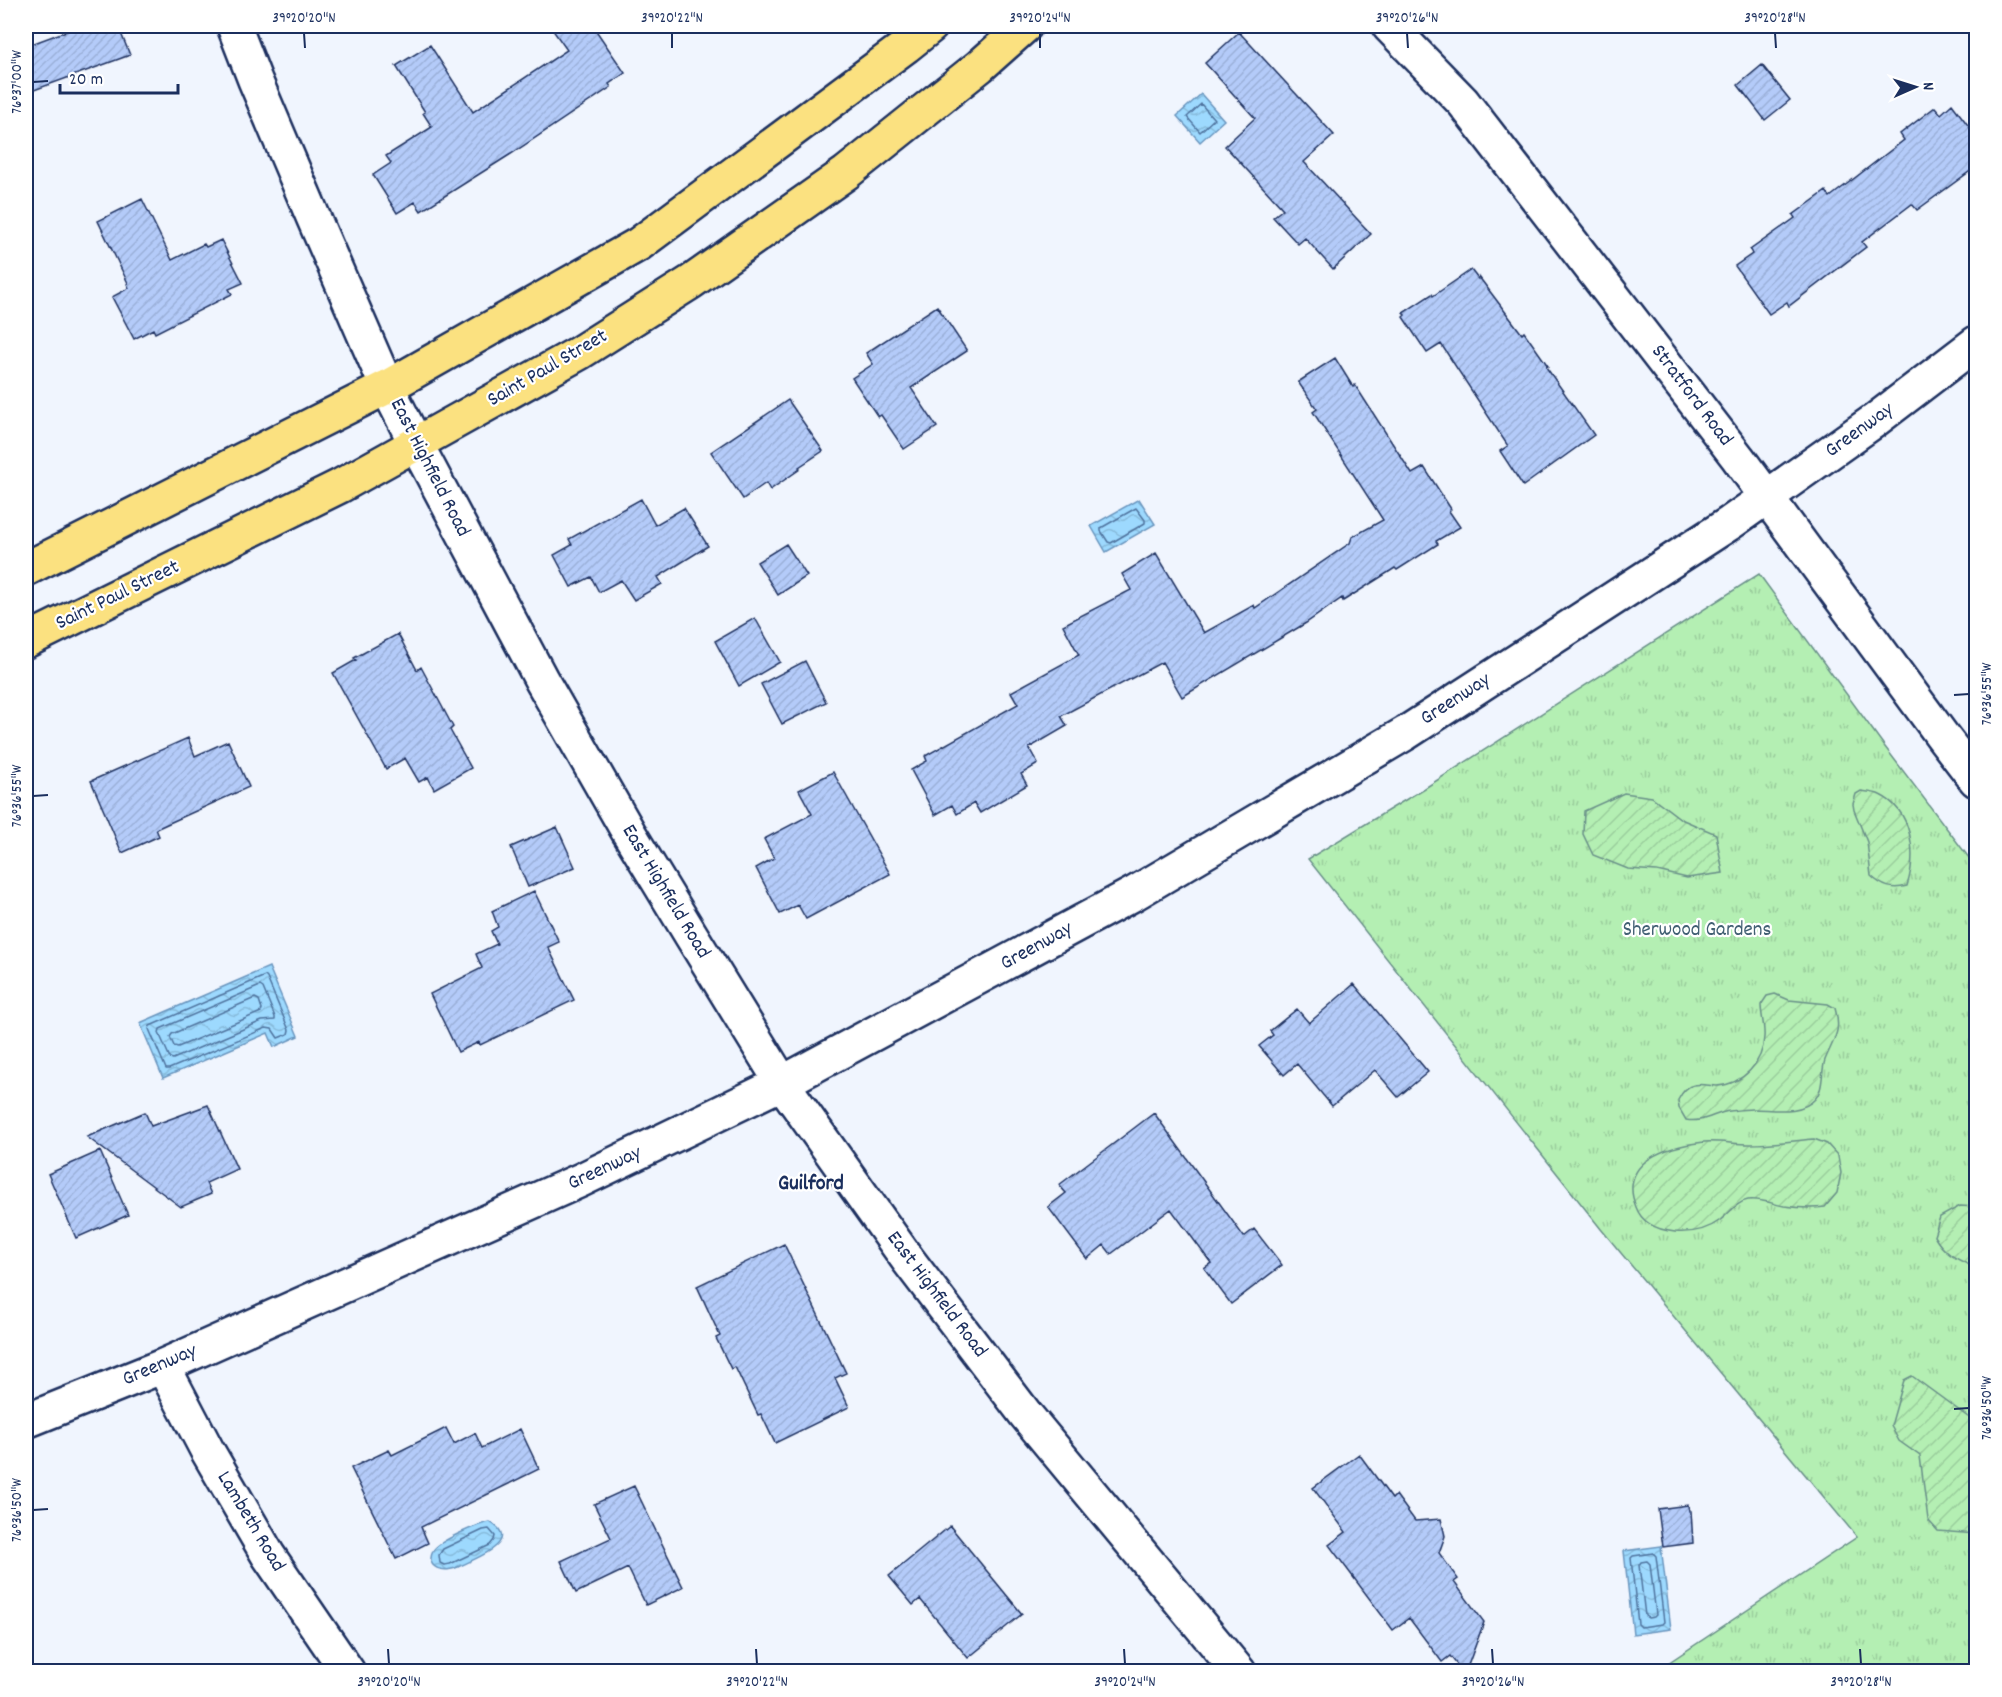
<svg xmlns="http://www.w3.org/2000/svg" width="2002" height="1697" viewBox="0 0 2002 1697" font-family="Dekko,sans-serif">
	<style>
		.park { fill: url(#park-tufts); stroke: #688f88; stroke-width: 1.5 }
		.garden { fill: url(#garden-furrows); stroke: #688f88; stroke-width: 1.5 }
		.water { fill: url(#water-waves); stroke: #6995be; stroke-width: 1.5 }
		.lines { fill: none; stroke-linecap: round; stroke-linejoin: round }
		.shore { stroke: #4f739e; stroke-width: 1.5 }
		.building { fill: url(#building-hatch); stroke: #1b2f5e; stroke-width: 1.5 }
		.minor-casing { stroke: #1b2f5e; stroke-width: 38 }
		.primary-casing { stroke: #1b2f5e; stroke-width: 38 }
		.minor { stroke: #fff; stroke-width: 33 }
		.primary { stroke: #fbe180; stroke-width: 33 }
		.ticks { fill: none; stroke: #1b2f5e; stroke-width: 2 }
		.labels { text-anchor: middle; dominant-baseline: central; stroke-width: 4.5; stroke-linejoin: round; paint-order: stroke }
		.street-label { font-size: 21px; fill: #1b2f5e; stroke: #fff }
		.park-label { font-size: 21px; fill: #415f73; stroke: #fff }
		.neighbourhood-label { font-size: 22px; font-weight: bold; fill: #1b2f5e; stroke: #fff }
		.neatline { fill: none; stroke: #1b2f5e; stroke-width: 2 }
		.ticks-label { font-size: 15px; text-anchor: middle; fill: #1b2f5e }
	</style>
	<defs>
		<pattern id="park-tufts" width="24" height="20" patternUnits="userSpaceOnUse" patternTransform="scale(1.5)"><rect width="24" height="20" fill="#b4efb3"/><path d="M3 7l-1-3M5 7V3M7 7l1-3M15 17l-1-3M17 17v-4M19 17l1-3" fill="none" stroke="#9acd9c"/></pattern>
		<pattern id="garden-furrows" width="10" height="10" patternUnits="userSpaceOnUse" patternTransform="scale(1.5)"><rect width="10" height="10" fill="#b4efb3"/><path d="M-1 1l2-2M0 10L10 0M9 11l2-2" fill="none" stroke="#9acd9c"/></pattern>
		<pattern id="water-waves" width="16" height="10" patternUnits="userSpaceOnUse" patternTransform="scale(1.5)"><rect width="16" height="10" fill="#9dd9fe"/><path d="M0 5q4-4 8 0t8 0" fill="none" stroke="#87bbdc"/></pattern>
		<pattern id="building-hatch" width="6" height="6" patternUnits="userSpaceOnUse" patternTransform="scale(1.5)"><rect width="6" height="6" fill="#b4cbf9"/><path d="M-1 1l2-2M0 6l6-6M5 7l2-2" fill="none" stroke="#9aafd8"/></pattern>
	</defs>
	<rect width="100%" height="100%" fill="#f0f5fe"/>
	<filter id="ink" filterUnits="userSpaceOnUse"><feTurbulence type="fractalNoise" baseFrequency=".0167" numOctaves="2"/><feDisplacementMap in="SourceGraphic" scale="12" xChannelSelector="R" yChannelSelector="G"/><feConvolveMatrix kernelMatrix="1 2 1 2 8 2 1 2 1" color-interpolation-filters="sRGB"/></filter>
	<g filter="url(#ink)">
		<path class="park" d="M 1759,574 L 1885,747 L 1976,867 L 1976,1671 L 1656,1671 L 1857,1537 L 1601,1229 L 1308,859 L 1425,788 Z"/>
		<path class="garden" d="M 1861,791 C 1867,792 1875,792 1880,795 C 1913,811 1917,854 1907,886 C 1892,890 1883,887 1871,876 L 1867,842 L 1854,810 L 1853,804 L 1856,794 Z
			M 1624,793 L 1652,797 L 1681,819 L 1716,834 L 1723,873 L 1687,878 L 1657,871 L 1628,869 L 1593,855 L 1583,834 L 1584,811 Z
			M 1775,994 L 1789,1000 L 1828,1004 L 1835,1008 C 1842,1032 1834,1038 1825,1060 C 1821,1072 1824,1089 1815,1099 C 1801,1115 1772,1109 1753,1109 C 1746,1109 1738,1110 1730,1111 C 1714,1113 1704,1123 1686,1120 L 1679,1108 L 1678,1100 C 1681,1094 1687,1086 1694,1085 C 1701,1083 1710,1086 1717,1086 C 1743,1084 1763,1063 1764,1037 C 1765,1027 1761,1015 1761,1005 L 1767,996 Z
			M 1814,1139 L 1827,1144 L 1838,1156 L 1841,1173 L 1837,1193 L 1825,1207 C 1811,1209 1798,1208 1784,1206 C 1773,1204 1759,1198 1748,1200 C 1736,1202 1728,1215 1719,1221 C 1707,1230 1690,1233 1675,1232 C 1658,1230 1642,1224 1636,1207 C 1617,1160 1669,1146 1704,1142 C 1719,1141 1735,1144 1750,1144 C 1771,1144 1793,1141 1814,1139 Z
			M 1960,1206 L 1976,1207 L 1976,1268 C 1957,1259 1945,1255 1934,1236 L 1940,1217 Z
			M 1912,1376 L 1976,1423 L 1976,1534 L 1938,1531 L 1928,1520 L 1920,1456 L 1899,1441 L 1891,1426 L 1904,1380 Z"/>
		<path class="water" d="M 1201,94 L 1224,120 L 1200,142 L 1177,116 Z
			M 1139,499 L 1155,524 L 1106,552 L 1091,526 Z
			M 269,967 L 298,1036 L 274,1047 L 268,1033 L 163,1078 L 140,1023 Z
			M 490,1522 C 524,1542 474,1559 458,1567 C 446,1573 424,1570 433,1551 C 438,1541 478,1524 490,1522 Z
			M 1661,1546 L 1671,1629 L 1633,1634 L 1624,1551 Z"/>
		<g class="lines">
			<path class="shore" d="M 1201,104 L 1214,119 L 1200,132 L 1187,117 Z
				M 1136,508 L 1145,520 L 1145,523 L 1111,543 L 1108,542 L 1101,531 L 1101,528 Z
				M 265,976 L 267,978 L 289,1030 L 288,1034 L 278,1038 L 272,1029 L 266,1028 L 169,1069 L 166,1069 L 149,1029 L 150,1026 Z
				M 260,986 L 263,988 L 275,1017 L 275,1020 L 262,1021 L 173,1059 L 170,1058 L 159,1033 L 160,1029 Z
				M 255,998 L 259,1000 L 262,1009 L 261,1012 L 178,1047 L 174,1046 L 170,1037 L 172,1034 Z
				M 489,1529 L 495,1536 L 494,1540 L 490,1545 L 450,1564 L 444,1565 L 440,1563 L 439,1555 L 443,1549 L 483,1530 Z
				M 1653,1553 L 1656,1556 L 1664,1622 L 1662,1624 L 1641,1627 L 1638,1624 L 1631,1558 L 1633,1556 Z
				M 1647,1561 L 1650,1564 L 1656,1615 L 1654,1617 L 1648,1618 L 1645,1616 L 1639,1565 L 1641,1562 Z"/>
		</g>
		<path class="building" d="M 80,26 L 118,26 L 130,55 L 26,93 L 26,46 Z
			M 550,26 L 593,26 L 625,73 L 609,84 L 611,87 L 511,154 L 421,211 L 415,202 L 397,213 L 373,175 L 391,163 L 386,156 L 432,127 L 423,113 L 425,112 L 396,66 L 430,45 L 473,112 L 567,50 Z
			M 1239,32 L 1334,135 L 1304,162 L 1371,234 L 1333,269 L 1305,238 L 1298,244 L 1273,217 L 1283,209 L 1225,146 L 1255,118 L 1205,63 Z
			M 1762,65 L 1790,100 L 1765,120 L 1738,85 Z
			M 1952,104 L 1977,137 L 1977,166 L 1917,210 L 1912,204 L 1862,242 L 1866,247 L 1789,306 L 1787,302 L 1769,314 L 1735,266 L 1752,254 L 1750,250 L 1795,218 L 1793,215 L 1826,191 L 1830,197 L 1904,140 L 1900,134 L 1935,107 L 1941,114 Z
			M 142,199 L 172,260 L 204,244 L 206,247 L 221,240 L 243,283 L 229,289 L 232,294 L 155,333 L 153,329 L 134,339 L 112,297 L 129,288 L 127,284 L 128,283 L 98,221 Z
			M 1471,270 L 1478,279 L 1479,277 L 1522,334 L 1524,332 L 1548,366 L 1546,367 L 1594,435 L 1523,486 L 1500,451 L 1508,446 L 1441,344 L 1427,353 L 1403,317 L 1405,315 L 1403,313 L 1432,294 L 1433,296 Z
			M 937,306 L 967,351 L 911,388 L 937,427 L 904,449 L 881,415 L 878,417 L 852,378 L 873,364 L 866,353 Z
			M 1335,358 L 1353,387 L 1355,385 L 1412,474 L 1424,467 L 1451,509 L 1449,511 L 1460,527 L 1436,541 L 1438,544 L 1397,570 L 1395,568 L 1343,601 L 1342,598 L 1306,623 L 1182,697 L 1162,662 L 1061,716 L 1067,726 L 1029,748 L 1038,764 L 1021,774 L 1027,785 L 980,813 L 974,803 L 957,814 L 952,805 L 935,815 L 911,770 L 927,761 L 925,756 L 1018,704 L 1011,692 L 1079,655 L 1063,625 L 1131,590 L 1122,574 L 1156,553 L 1204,633 L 1254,605 L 1255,608 L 1350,543 L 1352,537 L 1383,520 L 1313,412 L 1317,409 L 1298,382 Z
			M 788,400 L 823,451 L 799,467 L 800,469 L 770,490 L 766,483 L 743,499 L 711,452 Z
			M 641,499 L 655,525 L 684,508 L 708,546 L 658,577 L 662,584 L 634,600 L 621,580 L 599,592 L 591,577 L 571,587 L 554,555 L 572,545 L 569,539 Z
			M 786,544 L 807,576 L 778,595 L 757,562 Z
			M 755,618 L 780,662 L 739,686 L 715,641 Z
			M 398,634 L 417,670 L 421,667 L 453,727 L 450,730 L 471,768 L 434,789 L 428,777 L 419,782 L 405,758 L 386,769 L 333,673 L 356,660 L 354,658 Z
			M 805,661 L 826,702 L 782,724 L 761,684 Z
			M 188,738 L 195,756 L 228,741 L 249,787 L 156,829 L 159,836 L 122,853 L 91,781 Z
			M 833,772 L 890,874 L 806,919 L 798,905 L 780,914 L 756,868 L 774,858 L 764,839 L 812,814 L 799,790 Z
			M 557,827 L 575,867 L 528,887 L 511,847 Z
			M 534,891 L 559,942 L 548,947 L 574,1000 L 480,1045 L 479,1042 L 458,1052 L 430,994 L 482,968 L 476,954 L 497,944 L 491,931 L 498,927 L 492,911 Z
			M 1354,984 L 1428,1072 L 1398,1097 L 1375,1070 L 1332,1106 L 1297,1064 L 1284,1075 L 1259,1046 L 1273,1035 L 1270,1031 L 1297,1009 L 1309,1023 Z
			M 208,1105 L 237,1169 L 206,1183 L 211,1194 L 181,1207 L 87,1137 L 145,1112 L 151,1126 Z
			M 1154,1113 L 1244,1237 L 1254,1229 L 1282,1265 L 1231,1304 L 1204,1268 L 1211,1263 L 1171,1209 L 1111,1254 L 1104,1245 L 1087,1259 L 1048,1207 L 1066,1193 L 1059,1185 Z
			M 100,1151 L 128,1215 L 76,1238 L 48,1174 Z
			M 784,1244 L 846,1373 L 835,1378 L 849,1407 L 775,1443 L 761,1414 L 758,1415 L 735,1367 L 731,1369 L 716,1338 L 720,1336 L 697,1286 Z
			M 446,1428 L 454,1444 L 475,1433 L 482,1448 L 520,1429 L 539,1469 L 421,1527 L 428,1543 L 396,1559 L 351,1468 L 389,1450 L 392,1455 Z
			M 1359,1454 L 1392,1499 L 1396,1495 L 1415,1521 L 1441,1519 L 1445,1536 L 1439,1553 L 1458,1579 L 1454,1582 L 1484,1622 L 1466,1671 L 1462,1671 L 1450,1656 L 1442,1662 L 1409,1618 L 1393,1630 L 1329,1545 L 1346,1532 L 1313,1488 Z
			M 634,1486 L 683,1587 L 646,1605 L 628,1568 L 576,1593 L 561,1561 L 611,1538 L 594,1504 Z
			M 1688,1505 L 1689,1511 L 1691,1511 L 1693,1543 L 1663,1547 L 1658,1509 Z
			M 950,1526 L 1022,1614 L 968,1658 L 920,1599 L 913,1605 L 889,1576 Z"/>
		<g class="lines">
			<g class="minor-casing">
				<path id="minor" d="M 234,26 L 255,80 L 314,219 L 387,387 L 416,444 L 542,681 L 629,833 L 691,935 L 782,1083 L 908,1260 L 1026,1415 L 1239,1672
					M 1389,26 L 1463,102 L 1738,458 L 1943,737 L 1976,780
					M 163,1366 L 207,1450 L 268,1555 L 348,1672
					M 26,1421 L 163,1366 L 581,1180 L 782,1083 L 1135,893 L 1406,733 L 1730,523 L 1874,421 L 1976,343"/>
			</g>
			<g class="primary-casing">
				<path id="primary" d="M 26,569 L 387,387 L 639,244 L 906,46 L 931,26
					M 26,641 L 340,486 L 579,353 L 691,282 L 846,173 L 980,66 L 1025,26"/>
			</g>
			<use href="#minor" class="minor"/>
			<use href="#primary" class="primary"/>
		</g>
	</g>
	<path class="ticks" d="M 304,33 L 305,48M 672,33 L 672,48M 1040,33 L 1040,48M 1407,33 L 1408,48M 1775,33 L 1776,48M 33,82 L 48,81M 1954,695 L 1969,694M 33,796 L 48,795M 1954,1409 L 1969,1408M 33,1510 L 48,1509M 388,1649 L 389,1664M 756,1649 L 757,1664M 1124,1649 L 1125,1664M 1492,1649 L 1493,1664M 1860,1649 L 1861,1664"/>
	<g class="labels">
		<g class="street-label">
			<text transform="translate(548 369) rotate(-30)">Saint Paul Street</text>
			<text transform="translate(1691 396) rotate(53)">Stratford Road</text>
			<text transform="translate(1860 431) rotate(-36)">Greenway</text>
			<text transform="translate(429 468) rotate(63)">East Highfield Road</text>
			<text transform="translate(118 596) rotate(-26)">Saint Paul Street</text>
			<text transform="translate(1456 700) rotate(-33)">Greenway</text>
			<text transform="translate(665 892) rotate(59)">East Highfield Road</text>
			<text transform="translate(1037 947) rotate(-29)">Greenway</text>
			<text transform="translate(605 1169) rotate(-25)">Greenway</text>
			<text transform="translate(936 1295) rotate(53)">East Highfield Road</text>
			<text transform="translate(160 1366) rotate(-23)">Greenway</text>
			<text transform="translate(250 1522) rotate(59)">Lambeth Road</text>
		</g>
		<g class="park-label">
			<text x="1697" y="931">Sherwood Gardens</text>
		</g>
		<g class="neighbourhood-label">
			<text x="811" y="1184">Guilford</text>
		</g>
	</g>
	<rect width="2002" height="1697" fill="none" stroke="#fff" stroke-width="66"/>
	<g transform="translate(1915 87) rotate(87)" stroke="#ffffff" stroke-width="4.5" paint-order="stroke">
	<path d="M0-4.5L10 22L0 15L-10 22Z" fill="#1b2f5e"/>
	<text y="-9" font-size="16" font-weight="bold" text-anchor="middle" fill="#1b2f5e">N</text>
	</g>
	<path d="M60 84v9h118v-9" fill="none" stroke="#1b2f5e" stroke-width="3"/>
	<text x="69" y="84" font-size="18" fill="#1b2f5e" stroke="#ffffff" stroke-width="4.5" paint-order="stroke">20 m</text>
	<rect x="33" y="33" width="1936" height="1631" class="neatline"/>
	<g class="ticks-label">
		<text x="304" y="22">39°20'20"N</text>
		<text x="672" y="22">39°20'22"N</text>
		<text x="1040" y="22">39°20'24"N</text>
		<text x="1407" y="22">39°20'26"N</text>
		<text x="1775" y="22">39°20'28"N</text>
		<text transform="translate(16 82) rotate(-90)" y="5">76°37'00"W</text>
		<text transform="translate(1986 694) rotate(-90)" y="5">76°36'55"W</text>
		<text transform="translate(16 796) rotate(-90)" y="5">76°36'55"W</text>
		<text transform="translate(1986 1408) rotate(-90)" y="5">76°36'50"W</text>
		<text transform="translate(16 1510) rotate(-90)" y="5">76°36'50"W</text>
		<text x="389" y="1686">39°20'20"N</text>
		<text x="757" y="1686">39°20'22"N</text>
		<text x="1125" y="1686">39°20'24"N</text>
		<text x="1493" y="1686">39°20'26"N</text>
		<text x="1861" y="1686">39°20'28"N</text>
	</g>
</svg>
